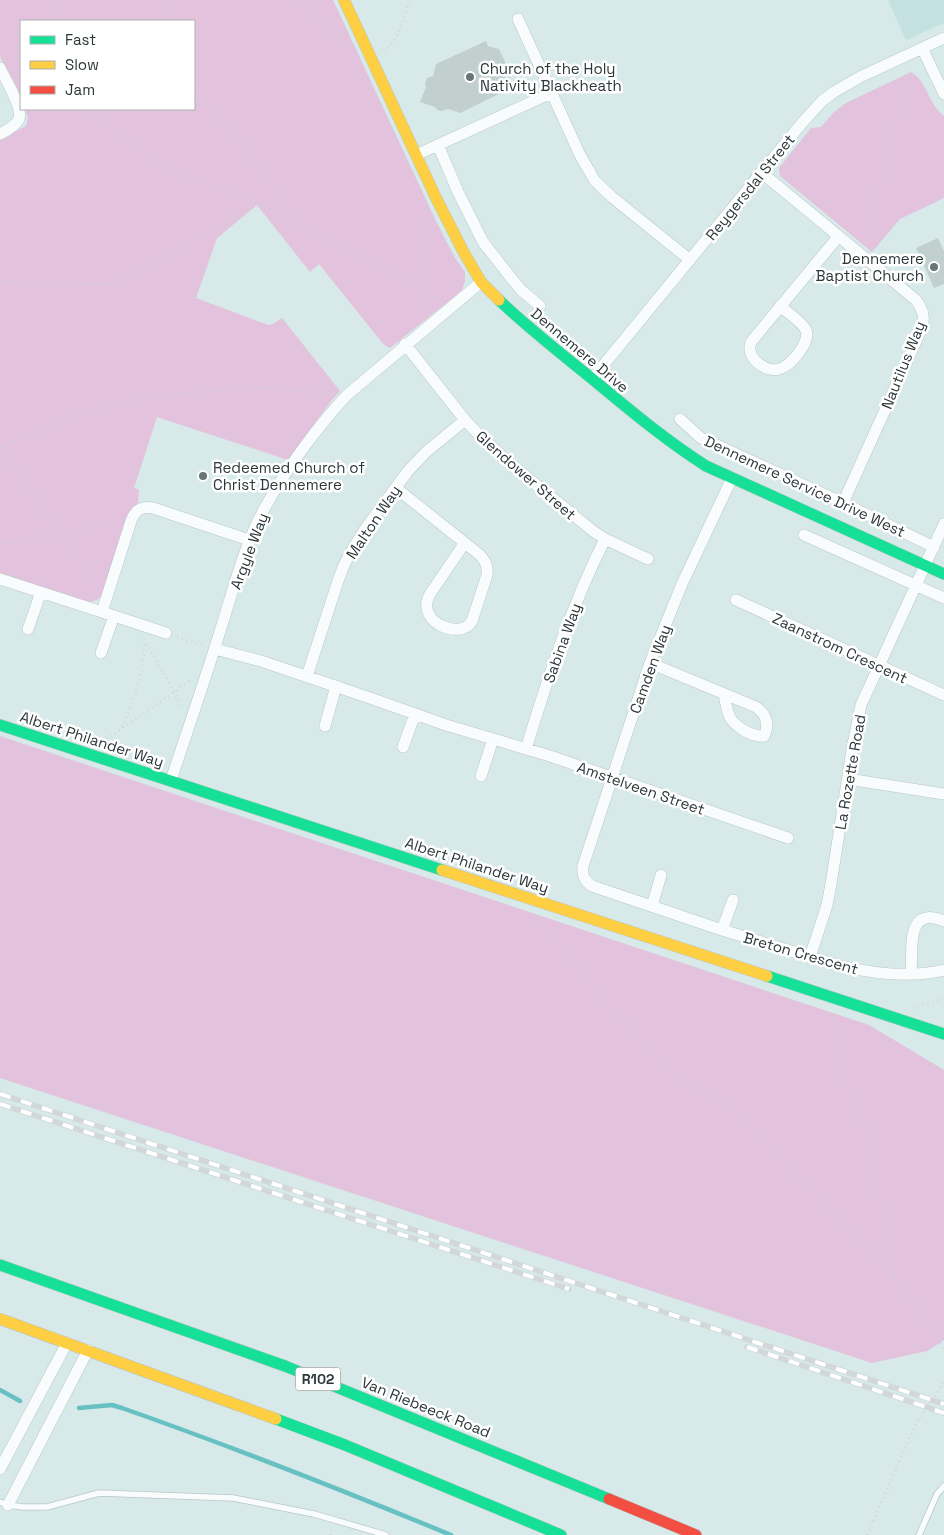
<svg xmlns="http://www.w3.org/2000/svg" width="944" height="1535" viewBox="0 0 944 1535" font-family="'Space Grotesk',sans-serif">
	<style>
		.built { fill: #c4e0e0 }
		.green { fill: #e2c2dc }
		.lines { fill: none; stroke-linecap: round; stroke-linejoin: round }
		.stream { stroke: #67c0c2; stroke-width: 4.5 }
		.building { fill: #c2cfcf }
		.lane-casing { stroke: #b9c6c6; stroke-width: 7 }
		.street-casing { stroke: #b9c6c6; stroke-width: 12 }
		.fast-casing { stroke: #b9c6c6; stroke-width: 12 }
		.slow-casing { stroke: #b9c6c6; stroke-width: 12 }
		.jam-casing { stroke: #b9c6c6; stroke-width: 12 }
		.path { stroke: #d1d5d5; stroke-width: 2.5; stroke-dasharray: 1 4; stroke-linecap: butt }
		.lane { stroke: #f9fcfc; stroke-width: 5.5 }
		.street { stroke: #f9fcfc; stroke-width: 11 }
		.fast { stroke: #16e098; stroke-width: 11 }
		.slow { stroke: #ffcf43; stroke-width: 11 }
		.jam { stroke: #f24e42; stroke-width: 11 }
		.rail-casing { stroke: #d2d7d7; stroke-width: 5.5 }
		.rail { stroke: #fff; stroke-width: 4; stroke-dasharray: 11; stroke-linecap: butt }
		.poi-dot { fill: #687576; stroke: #fff; stroke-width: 2 }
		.labels { text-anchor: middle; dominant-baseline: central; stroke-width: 5; stroke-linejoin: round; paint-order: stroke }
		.shield { fill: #fff; stroke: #6b7374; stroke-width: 1 }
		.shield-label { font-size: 14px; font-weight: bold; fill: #2c3738 }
		.poi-label { font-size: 15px; fill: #2c3738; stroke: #fff; text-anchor: start }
		.street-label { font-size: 15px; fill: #2c3738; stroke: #fff }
	</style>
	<rect width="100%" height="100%" fill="#d8e9e9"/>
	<path class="built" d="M 888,0 L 944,0 L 944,23 L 906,40 Z"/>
	<path class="green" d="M 0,0 L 333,0 L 436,221 L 455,258 L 465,272 L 465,281 L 462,290 L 459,293 L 390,348 L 384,345 L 319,264 L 310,272 L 257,205 L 217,238 L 196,298 L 268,325 L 273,324 L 282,318 L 340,391 L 331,401 L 288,460 L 157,417 L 134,488 L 139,490 L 138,503 L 130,511 L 103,593 C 99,600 94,602 86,602 L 0,574 L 0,139 L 26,126 L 28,118 L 25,109 L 194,109 L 194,21 L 21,21 L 21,101 L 0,56 Z
		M 911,72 C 928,82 928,104 944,116 L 944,198 L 900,219 L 872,252 L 780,176 L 779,168 L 811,128 L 821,127 L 834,112 L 846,103 Z
		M 0,736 L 869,1025 L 944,1070 L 944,1340 L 927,1351 L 872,1363 L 0,1078 Z"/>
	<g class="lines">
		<path class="stream" d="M 0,1390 L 20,1401
			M 79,1408 L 112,1405 L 122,1408 C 233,1447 342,1490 451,1535"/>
	</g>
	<path class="building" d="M 486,41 L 488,46 L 499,49 L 511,75 L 509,80 L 496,86 L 499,94 L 460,113 L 448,109 L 442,111 L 437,110 L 435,107 L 420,102 L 426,87 L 425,84 L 427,78 L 433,76 L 436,64 Z
		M 938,238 L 944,251 L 944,284 L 934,288 L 916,248 Z"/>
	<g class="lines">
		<g class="lane-casing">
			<path id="lane" d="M 0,1502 L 8,1505 L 23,1507 L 47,1507 L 99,1493 L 233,1498 L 314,1514 L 386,1535
				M 919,1535 L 937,1494 L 944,1486"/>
		</g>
		<g class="street-casing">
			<path id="street" d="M 518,19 L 580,155 L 595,181 L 612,197 L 690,260
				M 922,48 L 944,94
				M 0,68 C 5,79 23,107 19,119 C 16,126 6,131 0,134
				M 438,145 L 458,192 L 483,242 L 508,274 L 521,290 L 540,306
				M 416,155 L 551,93
				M 761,172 L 916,300 C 923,310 925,316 922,328 L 843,503
				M 780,306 C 788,313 801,321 806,330 C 811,342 790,367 779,369 C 765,373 745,357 751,342 L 838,237
				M 405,344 L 465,420 L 482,438 L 507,461 L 593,531 L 605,539 L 648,559
				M 592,379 L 802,123 L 822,101 L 834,92 L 860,77 L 944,38
				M 680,419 L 701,438 L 708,441 L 843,503 L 934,547
				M 732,478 L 682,584 L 650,663 L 583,866 C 582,875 584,881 592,886 L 722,930 L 840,966 C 871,973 912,978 944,970
				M 396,488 L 480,555 C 486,562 488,566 487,575 L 472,621 C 461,641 414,622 430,594 L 464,544
				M 804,535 L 944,598
				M 0,579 L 102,612 L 131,521 C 135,510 142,506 153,508 L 249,540
				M 736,600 L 944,695
				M 102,612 L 166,633
				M 28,629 L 41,592
				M 215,649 L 261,661 L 373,699 L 446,725 L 550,756 L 788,838
				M 101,653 L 114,616
				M 650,663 L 756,707 C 766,714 770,724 764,736 C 757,737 751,734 745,731 C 727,720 728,714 724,694
				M 307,676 L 338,581 L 344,565 L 351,552 L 365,529 L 408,471 L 426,452 L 465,420
				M 325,726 L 336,686
				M 403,747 L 415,714
				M 526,749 C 548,677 571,607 605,539
				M 481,776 L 493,739
				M 848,779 L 944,794
				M 171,780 C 188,729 206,677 222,625 C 234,587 244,547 263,511 C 284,472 317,427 347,395 L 481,282
				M 652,906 L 661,875
				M 722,930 L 733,900
				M 810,957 L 827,905 L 831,884 L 853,744 L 861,705 L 944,524
				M 911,973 C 913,949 905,905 944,921
				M 0,1469 L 67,1343
				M 8,1505 L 88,1350"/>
		</g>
		<g class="fast-casing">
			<path id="fast" d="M 499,300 C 529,329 563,355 596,382 C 632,412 667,441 706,466 L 944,574
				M 0,725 L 442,870
				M 767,976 L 944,1034
				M 0,1265 L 285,1366 L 609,1499
				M 276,1419 L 345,1445 L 561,1535"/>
		</g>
		<g class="slow-casing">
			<path id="slow" d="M 344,0 L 436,198 L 463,251 L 481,282 L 499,300
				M 442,870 L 767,976
				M 0,1319 L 276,1419"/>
		</g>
		<g class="jam-casing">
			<path id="jam" d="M 609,1499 L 696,1535"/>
		</g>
		<path class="path" d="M 161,0 L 167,21
			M 298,0 L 339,38 L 347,44
			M 51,21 L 59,0
			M 384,51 C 400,39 403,17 409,0
			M 194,88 L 196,94 L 236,134 L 305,229
			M 84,109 L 158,165 L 258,203 L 306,231 L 421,285 L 441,301
			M 865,242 L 908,73 L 906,68
			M 0,281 L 54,285 L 111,284 L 159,260 L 258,203
			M 427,312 L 421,285 L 427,278 L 429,218
			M 0,446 L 98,588
			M 1,448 L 78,415 L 147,396 L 259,388 L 333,394
			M 0,543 L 117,523
			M 177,637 L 203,645
			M 144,639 L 183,708
			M 122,727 L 135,695 L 142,671 L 145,644
			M 104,743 L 105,740 L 190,681
			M 539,918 L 551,931 L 604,1001 L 682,1083 L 730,1107 L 793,1170 L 896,1278
			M 913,1008 L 944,999
			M 830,1013 L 839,1029 L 840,1071 L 861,1109 L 896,1278 L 938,1338 L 944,1351
			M 330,1535 L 332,1528
			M 867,1535 L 917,1422 C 925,1408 937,1396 944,1381"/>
		<use href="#lane" class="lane"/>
		<use href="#street" class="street"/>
		<use href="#fast" class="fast"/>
		<use href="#slow" class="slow"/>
		<use href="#jam" class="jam"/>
		<g class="rail-casing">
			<path id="rail" d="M 0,1094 L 944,1404
				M 0,1104 L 569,1289
				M 747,1347 L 944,1413"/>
		</g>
		<use href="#rail" class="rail"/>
	</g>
	<g class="poi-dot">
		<circle cx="470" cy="77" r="5"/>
		<circle cx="934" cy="267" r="5"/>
		<circle cx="203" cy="476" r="5"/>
	</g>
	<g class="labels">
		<rect class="shield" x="295.5" y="1367.5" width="45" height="23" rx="4"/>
		<g class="shield-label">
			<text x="318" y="1379">R102</text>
		</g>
		<g class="poi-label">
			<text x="480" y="68">Church of the Holy<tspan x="480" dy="17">Nativity Blackheath</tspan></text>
			<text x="924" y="258" text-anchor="end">Dennemere<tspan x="924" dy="17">Baptist Church</tspan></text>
			<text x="213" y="467">Redeemed Church of<tspan x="213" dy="17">Christ Dennemere</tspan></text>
		</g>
		<g class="street-label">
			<text transform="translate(750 187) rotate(-51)">Reygersdal Street</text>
			<text transform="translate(580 350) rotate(40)">Dennemere Drive</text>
			<text transform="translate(903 365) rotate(-68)">Nautilus Way</text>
			<text transform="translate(526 475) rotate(41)">Glendower Street</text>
			<text transform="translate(805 486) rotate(25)">Dennemere Service Drive West</text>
			<text transform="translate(373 522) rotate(-56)">Malton Way</text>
			<text transform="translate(249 551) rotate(-69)">Argyle Way</text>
			<text transform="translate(562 643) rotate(-70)">Sabina Way</text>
			<text transform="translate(840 648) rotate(25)">Zaanstrom Crescent</text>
			<text transform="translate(650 669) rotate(-70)">Camden Way</text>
			<text transform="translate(92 739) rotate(18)">Albert Philander Way</text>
			<text transform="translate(850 772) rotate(-80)">La Rozette Road</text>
			<text transform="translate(641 788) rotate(19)">Amstelveen Street</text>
			<text transform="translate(477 865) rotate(18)">Albert Philander Way</text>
			<text transform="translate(801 953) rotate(16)">Breton Crescent</text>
			<text transform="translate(426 1407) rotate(22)">Van Riebeeck Road</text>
		</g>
	</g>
	<rect x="20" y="20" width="175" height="90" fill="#ffffff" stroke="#abafaf"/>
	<rect x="30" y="36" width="25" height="8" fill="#16e098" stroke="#abafaf"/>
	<text x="65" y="45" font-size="15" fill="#2c3738">Fast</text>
	<rect x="30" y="61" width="25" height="8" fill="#ffcf43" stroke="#abafaf"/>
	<text x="65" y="70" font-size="15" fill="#2c3738">Slow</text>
	<rect x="30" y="86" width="25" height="8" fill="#f24e42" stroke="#abafaf"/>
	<text x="65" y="95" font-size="15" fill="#2c3738">Jam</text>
</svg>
